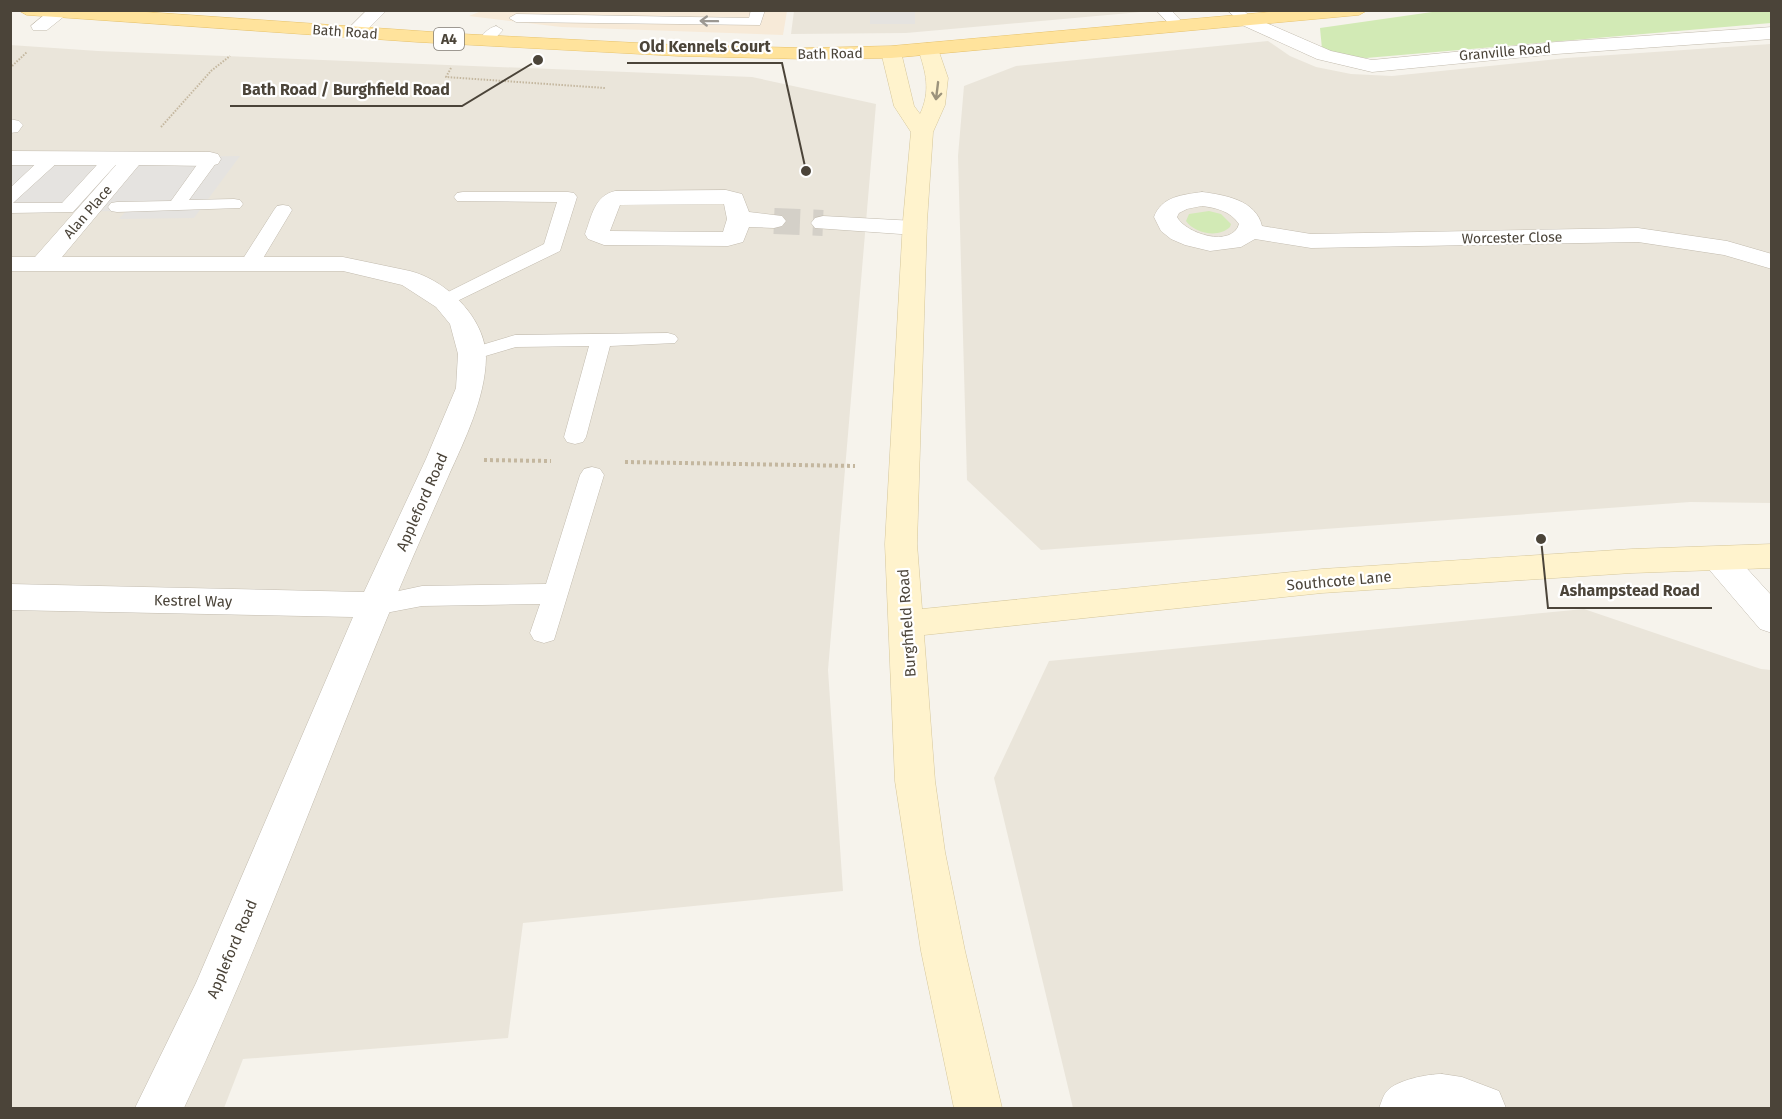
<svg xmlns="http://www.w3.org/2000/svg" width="1782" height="1119" viewBox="0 0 1782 1119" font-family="'Fira Sans',sans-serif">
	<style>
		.residential { fill: #eae5da }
		.commercial { fill: #f7ead8 }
		.green { fill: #d2eab5 }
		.parking { fill: #e5e3e0 }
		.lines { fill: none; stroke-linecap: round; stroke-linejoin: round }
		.street-tunnel { stroke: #d4d0c8; stroke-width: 26; stroke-dasharray: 26 13; stroke-linecap: butt }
		.lane-casing { stroke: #c2bbae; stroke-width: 1 }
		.street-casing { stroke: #c2bbae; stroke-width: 1 }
		.secondary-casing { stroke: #d6c79b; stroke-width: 1 }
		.primary-casing { stroke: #e6c16a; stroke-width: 1 }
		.path-far1 { stroke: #c4b79f; stroke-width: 2; stroke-dasharray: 1.5 1.5; stroke-linecap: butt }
		.path { stroke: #c4b79f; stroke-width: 4; stroke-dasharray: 3 3; stroke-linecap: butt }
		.lane { fill: #fff; fill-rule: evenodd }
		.street { fill: #fff; fill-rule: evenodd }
		.secondary { fill: #fff3cd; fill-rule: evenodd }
		.primary { fill: #ffe39c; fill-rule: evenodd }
		.oneway { stroke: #9c9892 }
		.oneway2 { stroke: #9c937c }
		.labels { text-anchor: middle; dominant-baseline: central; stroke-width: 4.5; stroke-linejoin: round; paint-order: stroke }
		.far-street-label { font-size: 14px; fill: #4b4439; stroke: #fff }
		.shield { fill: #fff; stroke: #817c74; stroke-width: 1.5 }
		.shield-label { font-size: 14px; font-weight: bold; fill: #4b4439 }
		.street-label { font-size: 15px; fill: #4b4439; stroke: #fff }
		.leader { fill: none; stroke: #4b4439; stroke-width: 2 }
		.callout-dot { fill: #4b4439; stroke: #fff; stroke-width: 2 }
		.callout-label { font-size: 16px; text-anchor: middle; font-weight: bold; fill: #4b4439; stroke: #fff; stroke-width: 4.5; stroke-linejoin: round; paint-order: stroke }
	</style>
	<rect width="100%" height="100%" fill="#f6f3ec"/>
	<path class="residential" d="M 794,11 L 1152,10 L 1152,11 L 906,33 L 791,34 Z
		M 1268,41 L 1290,56 L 1316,67 L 1351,74 L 1392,76 L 1567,58 L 1771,44 L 1771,503 L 1690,502 L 1041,550 L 967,480 L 958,156 L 964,86 L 1016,66 Z
		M 10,45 L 98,51 L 752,77 L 876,104 L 828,670 L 843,891 L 523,923 L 508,1038 L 243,1059 L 224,1108 L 11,1108 Z
		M 1584,609 L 1761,669 L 1771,670 L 1771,1108 L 1073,1108 L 994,778 L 1049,661 Z"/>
	<path class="commercial" d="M 484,10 L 787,11 L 783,35 L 561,27 L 469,16 Z"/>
	<path class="green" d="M 1446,10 L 1772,11 L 1771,23 L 1366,58 L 1339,56 L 1322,49 L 1320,28 Z
		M 1209,211 L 1221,214 L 1231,224 L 1230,227 C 1219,238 1195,234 1186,221 L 1189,214 Z"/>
	<path class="parking" d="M 870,11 L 915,11 L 915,24 L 870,24 Z
		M 240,156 L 194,218 L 119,219 L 126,211 L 11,212 L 10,160 Z"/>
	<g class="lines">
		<path class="street-tunnel" d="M 774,221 L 823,223"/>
		<g class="lane-casing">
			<path id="lane" d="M 751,10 L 765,10 L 760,25 L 516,22 L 509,18 L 516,14 L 749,18 Z
				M 1156,10 L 1171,10 L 1186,26 L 1179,30 L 1174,29 Z
				M 1227,10 L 1243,10 L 1255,21 L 1248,25 L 1243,24 Z
				M 496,26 L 503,30 L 490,44 L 480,44 L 478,41 C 482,35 488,28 496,26 Z
				M 52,153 L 58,154 L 61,158 L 58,162 L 13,203 L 62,203 L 106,155 L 118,155 L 121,159 L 73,212 L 10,213 L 10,188 L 46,154 Z
				M 210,154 L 216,155 L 219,159 L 189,200 L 234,199 L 240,200 L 243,204 L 240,208 L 117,212 L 111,211 L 108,207 L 111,203 L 117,202 L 171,201 L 204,155 Z
				M 463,192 L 568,192 L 574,193 L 577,197 L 560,251 L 445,307 L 438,305 L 435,301 L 438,297 L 544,244 L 557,202 L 457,201 L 454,197 L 457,193 Z
				M 283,205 L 289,206 L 292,210 L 259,265 L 256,269 L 242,269 L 239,265 L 274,210 L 277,206 Z
				M 668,333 L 675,335 L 678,339 L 675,343 L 610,346 L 586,437 L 583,442 L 575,444 L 567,442 L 564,437 L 589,346 L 516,347 L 472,360 L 465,358 L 461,354 L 465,350 L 515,335 Z
				M 592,467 L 600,469 L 604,475 L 554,640 L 544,643 L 534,640 L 530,633 L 540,604 L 422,606 L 375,615 L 366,612 L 362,605 L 366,598 L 422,586 L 546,584 L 580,475 L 584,469 Z"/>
		</g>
		<g class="street-casing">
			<path id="street" d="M 50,10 L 72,10 L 47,30 L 33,30 L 31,26 Z
				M 367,10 L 387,10 L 361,36 L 347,36 L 345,32 Z
				M 1248,15 L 1331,51 L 1372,60 L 1556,42 L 1772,27 L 1772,39 L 1556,54 L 1372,72 L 1317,59 L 1242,25 L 1239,21 L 1242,17 Z
				M 10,119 L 19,121 L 23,125 L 18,132 L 10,133 Z
				M 10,151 L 210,152 L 218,154 L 221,159 L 218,164 L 210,166 L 139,165 L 62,257 L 343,257 L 410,271 C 446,280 486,318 486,358 C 485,399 465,439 448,477 C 429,520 410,563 392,606 C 322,774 261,944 184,1108 L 135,1108 L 196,983 L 353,617 L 10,610 L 10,584 L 364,592 L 426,459 L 456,388 L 458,354 L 450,324 L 436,307 L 402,285 L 343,271 L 10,271 L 10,257 L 35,257 L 116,165 L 10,165 Z
				M 726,190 L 742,194 L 749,212 L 782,216 L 786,221 L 782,226 L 774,228 L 749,227 L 743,242 L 728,246 L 604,245 L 588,239 L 585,234 C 592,216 594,196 615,191 ZM 724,204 L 727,219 L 723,232 L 610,231 L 620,205 Z
				M 1202,192 C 1225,195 1256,200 1262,226 L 1311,234 L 1638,228 L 1727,241 L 1772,254 L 1772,269 L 1724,255 L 1638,242 L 1311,248 L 1255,239 L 1241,247 L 1210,251 L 1185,245 L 1171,239 L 1161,231 L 1154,217 C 1162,196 1182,195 1202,192 ZM 1202,206 C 1217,208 1230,211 1239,224 C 1232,248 1186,234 1177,217 L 1179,213 L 1187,209 Z
				M 823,216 L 915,221 L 923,223 L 927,228 L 923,233 L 915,235 L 815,228 L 811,223 L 815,218 Z
				M 1719,547 L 1731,551 L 1772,596 L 1772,633 L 1760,629 L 1707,567 L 1703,559 L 1707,551 Z
				M 1442,1074 L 1462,1077 L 1499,1091 L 1506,1108 L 1379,1108 C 1381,1104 1383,1095 1387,1091 C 1397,1080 1427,1074 1442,1074 Z"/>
		</g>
		<g class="secondary-casing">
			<path id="secondary" d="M 928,43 L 935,45 L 938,49 L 948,78 L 945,105 L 933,132 L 927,221 L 917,544 L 922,609 L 1322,569 L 1632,549 L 1772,544 L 1772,568 L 1632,573 L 1322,593 L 924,635 L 935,781 L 945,852 L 965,951 L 1002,1108 L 954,1108 L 921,951 L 895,781 L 885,544 L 903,221 L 911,132 L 894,106 L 881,52 L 884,48 L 898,48 L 901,52 L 914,106 L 920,114 C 931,91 926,72 918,49 L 921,45 Z"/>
		</g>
		<g class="primary-casing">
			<path id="primary" d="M 18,10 L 117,10 L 462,34 L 678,45 L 806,48 L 891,46 L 1292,10 L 1368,10 L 1359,15 L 891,58 L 806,59 L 678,56 L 417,42 L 27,15 Z"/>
		</g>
		<path class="path-far1" d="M 10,68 L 27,52
			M 451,68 L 446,77 L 605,88
			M 161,127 L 211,71 L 230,56"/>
		<path class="path" d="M 484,460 L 551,461
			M 625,462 L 855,466"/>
		<use href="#lane" class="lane"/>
		<use href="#street" class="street"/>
		<use href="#secondary" class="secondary"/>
		<use href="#primary" class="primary"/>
	</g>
	<defs><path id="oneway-shaft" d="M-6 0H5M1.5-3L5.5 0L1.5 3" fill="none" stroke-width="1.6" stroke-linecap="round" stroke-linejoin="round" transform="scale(1.5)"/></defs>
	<use class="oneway" href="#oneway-shaft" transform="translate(709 21) rotate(-179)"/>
	<use class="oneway2" href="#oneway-shaft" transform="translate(937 91) rotate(97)"/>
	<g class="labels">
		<g class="far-street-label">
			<text transform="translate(345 32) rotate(4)">Bath Road</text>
			<text transform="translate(1505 52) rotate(-5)">Granville Road</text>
			<text transform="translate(830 54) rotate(-1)">Bath Road</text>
			<text transform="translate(88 212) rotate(-49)">Alan Place</text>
			<text transform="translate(1512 238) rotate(-1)">Worcester Close</text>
		</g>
		<rect class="shield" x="434" y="28" width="30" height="22" rx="4.5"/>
		<g class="shield-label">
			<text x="449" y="39">A4</text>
		</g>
		<g class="street-label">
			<text transform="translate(422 502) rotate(-66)">Appleford Road</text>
			<text transform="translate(1339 581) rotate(-5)">Southcote Lane</text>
			<text transform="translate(193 601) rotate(1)">Kestrel Way</text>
			<text transform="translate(907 623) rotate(-94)">Burghfield Road</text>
			<text transform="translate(232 949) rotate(-67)">Appleford Road</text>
		</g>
	</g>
	<path class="leader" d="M806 171L782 63H627M538 60L462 106H230M1541 539L1548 608H1712"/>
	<g class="callout-dot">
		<circle cx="806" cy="171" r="6"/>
		<circle cx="538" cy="60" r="6"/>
		<circle cx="1541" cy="539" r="6"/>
	</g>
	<g class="callout-label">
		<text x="705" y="52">Old Kennels Court</text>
		<text x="346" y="95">Bath Road / Burghfield Road</text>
		<text x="1630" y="596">Ashampstead Road</text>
	</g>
	<rect width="1782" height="1119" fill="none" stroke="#4b4439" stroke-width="24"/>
</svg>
